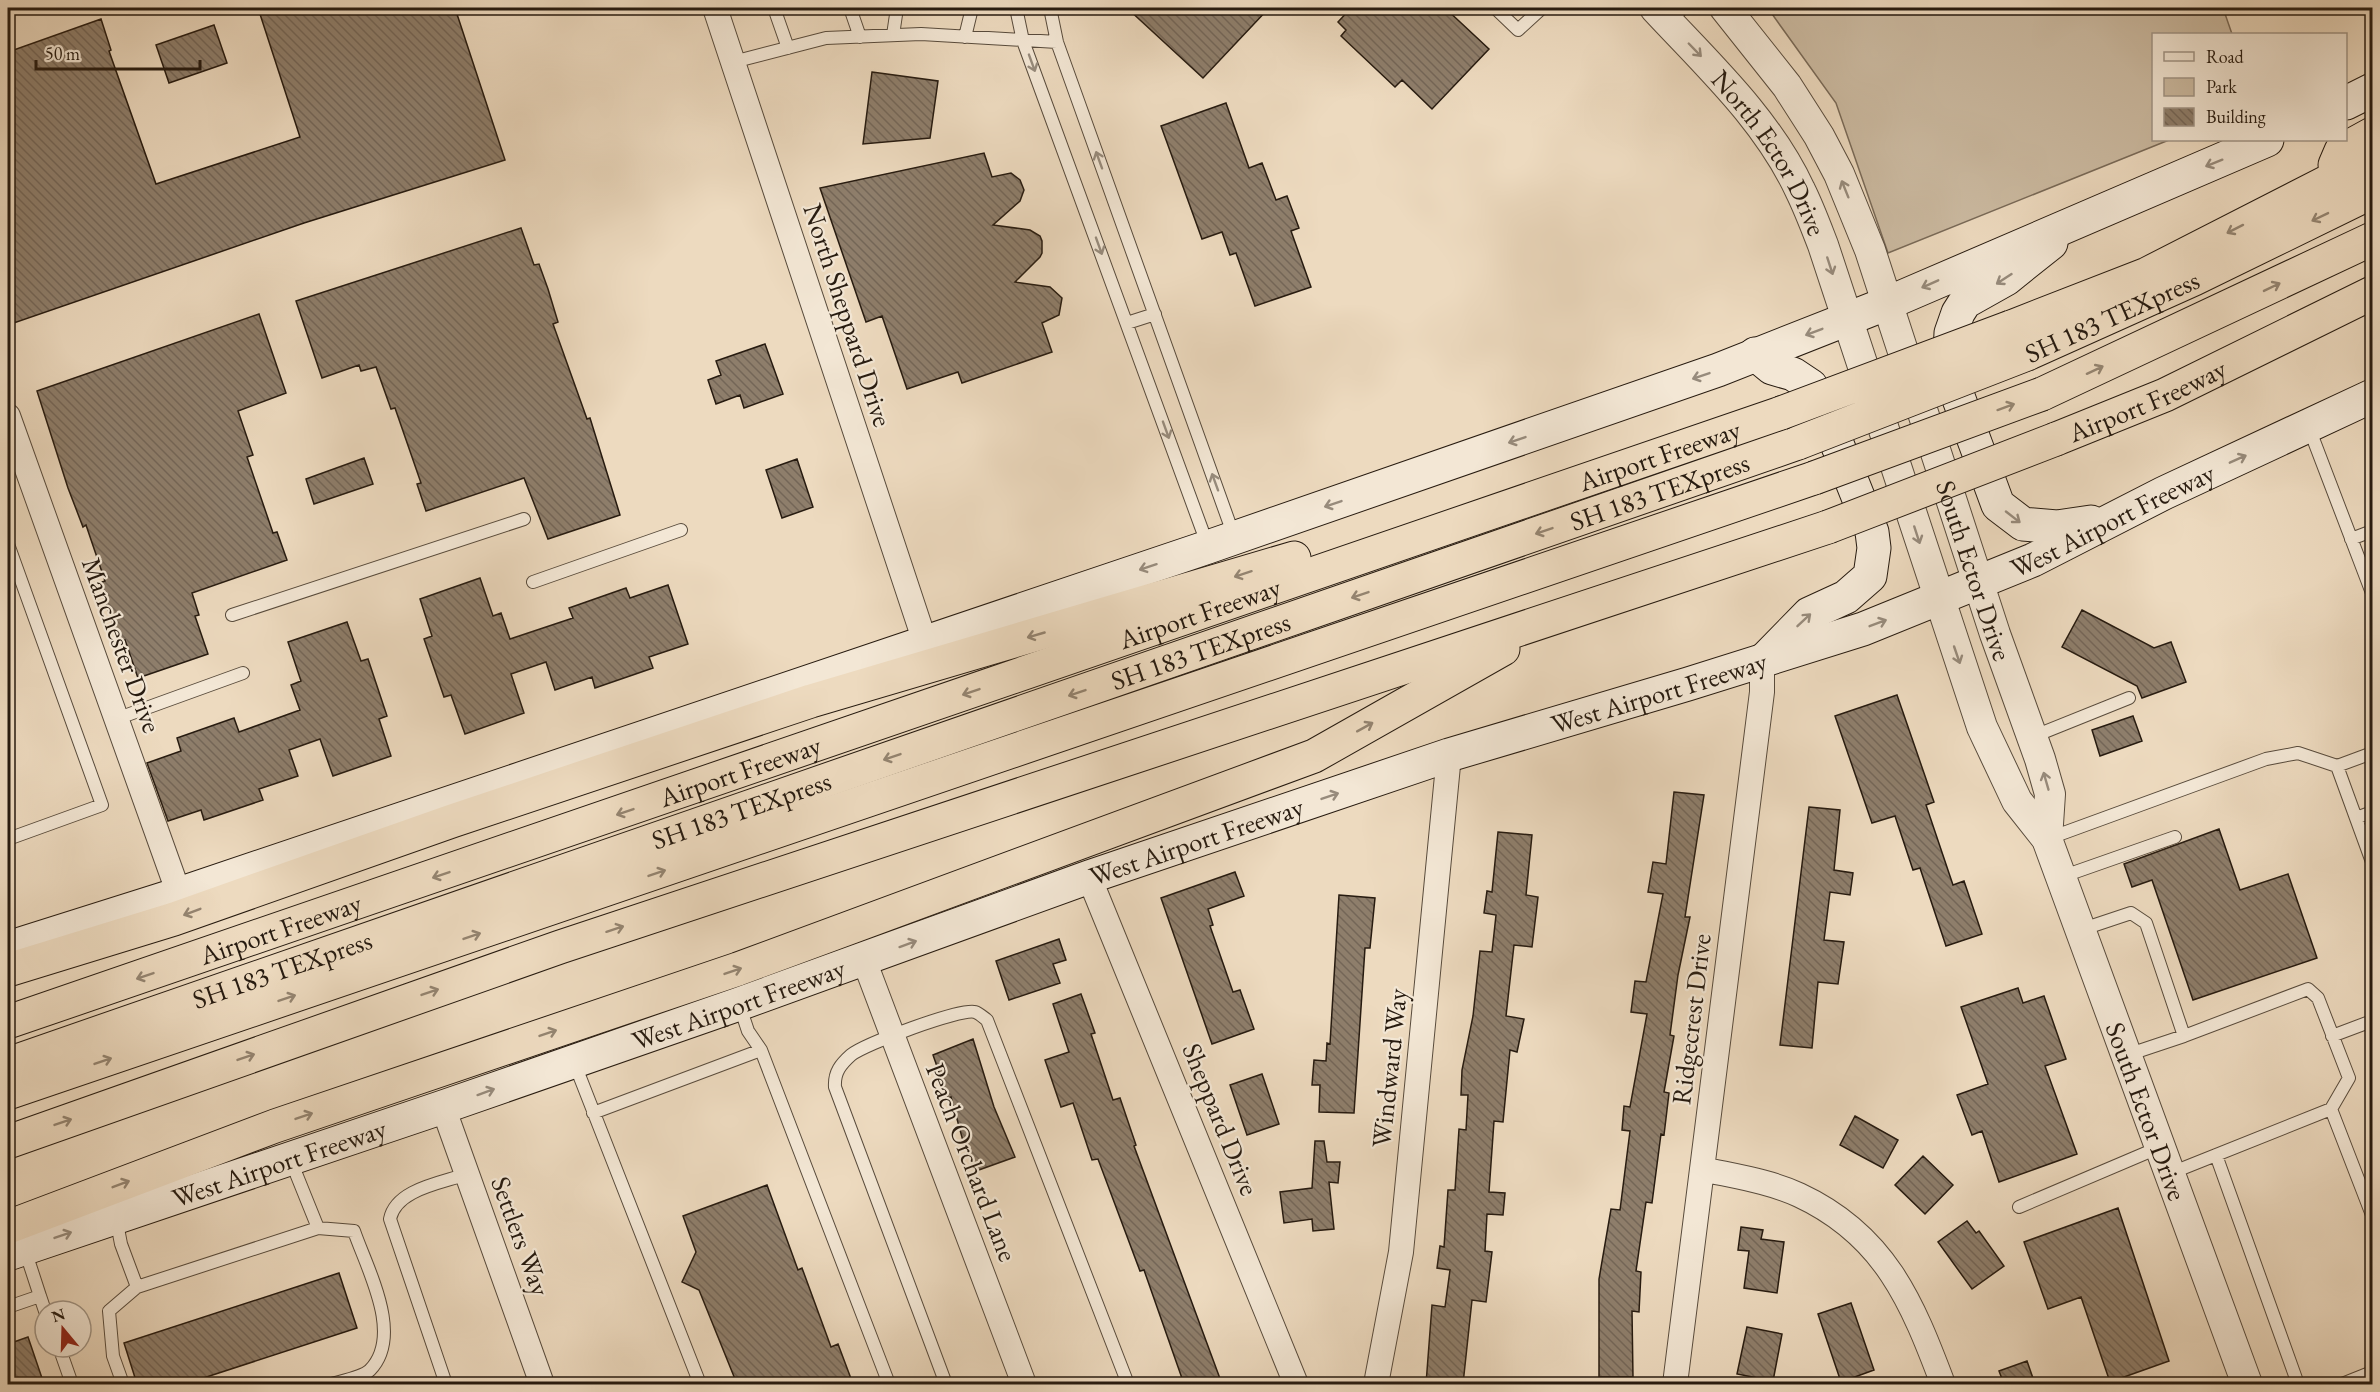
<svg xmlns="http://www.w3.org/2000/svg" width="2380" height="1392" viewBox="0 0 2380 1392" font-family="'EB Garamond',serif">
	<style>
		.green { fill: #cbbaa1; stroke: #796a58; stroke-width: 1.5 }
		.building { fill: url(#building-back-hatch); stroke: #271b10; stroke-width: 1.5 }
		.lines { fill: none; stroke-linecap: round; stroke-linejoin: round }
		.service-casing { stroke: #584b3c; stroke-width: 14 }
		.minor-casing { stroke: #584b3c; stroke-width: 26 }
		.tertiary-casing { stroke: #584b3c; stroke-width: 32 }
		.secondary-casing { stroke: #271b10; stroke-width: 35 }
		.motorway-casing { stroke: #271b10; stroke-width: 35 }
		.service { stroke: #f3e7d5; stroke-width: 12 }
		.minor { stroke: #f3e7d5; stroke-width: 24 }
		.tertiary { stroke: #f3e7d5; stroke-width: 30 }
		.secondary { stroke: #f3e7d5; stroke-width: 33 }
		.motorway { stroke: #eddabf; stroke-width: 33 }
		.motorway-bridge-casing { stroke: #271b10; stroke-width: 35; stroke-linecap: butt }
		.motorway-bridge { stroke: #eddabf; stroke-width: 33 }
		.oneway { stroke: #978b7c }
		.oneway2 { stroke: #948470 }
		.labels { text-anchor: middle; dominant-baseline: central; stroke-width: 4.5; stroke-linejoin: round; paint-order: stroke }
		.street-label { font-size: 27px; fill: #271b10; stroke: #f3e7d5 }
	</style>
	<defs>
		<pattern id="building-back-hatch" width="6" height="6" patternUnits="userSpaceOnUse" patternTransform="scale(1.5)"><rect width="6" height="6" fill="#8e7e6b"/><path d="M-1 5l2 2M0 0l6 6M5-1l2 2" fill="none" stroke="#746657"/></pattern>
	</defs>
	<rect width="100%" height="100%" fill="#eddabf"/>
	<filter id="stains"><feTurbulence type="fractalNoise" baseFrequency=".00333" numOctaves="4"/><feColorMatrix values="0 0 0 0 .2 0 0 0 0 .09 0 0 0 0 .02 0 0 0 .5 -.17"/></filter>
	<radialGradient id="worn" r=".72"><stop offset=".6" stop-color="#630" stop-opacity="0"/><stop offset="1" stop-color="#630" stop-opacity=".3"/></radialGradient>
	<path class="green" d="M 1790,8 L 2223,8 L 2232,34 L 2154,34 L 2154,140 L 2169,140 L 1888,253 L 1836,103 L 1772,14 Z"/>
	<path class="building" d="M 258,8 L 455,8 L 505,160 L 304,223 L 8,325 L 8,52 L 101,19 L 111,50 L 109,51 L 156,184 L 300,137 Z
		M 1127,8 L 1269,8 L 1203,78 Z
		M 1351,8 L 1445,8 L 1489,49 L 1432,109 L 1402,80 L 1395,87 L 1341,36 L 1346,30 L 1338,22 Z
		M 214,25 L 227,63 L 169,83 L 156,45 Z
		M 872,72 L 938,81 L 930,138 L 863,144 Z
		M 1226,103 L 1249,168 L 1262,163 L 1276,200 L 1287,196 L 1299,228 L 1291,231 L 1311,287 L 1255,306 L 1236,253 L 1230,255 L 1222,232 L 1202,239 L 1161,126 Z
		M 984,153 L 992,177 L 1011,173 L 1020,180 L 1024,190 L 1020,201 L 993,225 L 1030,230 L 1040,236 L 1042,241 L 1042,253 L 1040,257 L 1015,282 L 1050,287 L 1062,298 L 1059,315 L 1042,323 L 1052,352 L 962,383 L 958,372 L 907,389 L 882,316 L 866,322 L 820,188 Z
		M 521,228 L 534,265 L 539,264 L 548,289 L 558,322 L 553,324 L 587,419 L 590,418 L 620,515 L 548,539 L 524,478 L 426,511 L 417,484 L 421,483 L 395,408 L 391,409 L 376,367 L 361,371 L 359,365 L 322,378 L 296,301 Z
		M 259,314 L 286,393 L 238,411 L 253,455 L 247,457 L 273,533 L 277,532 L 287,560 L 192,593 L 199,615 L 195,616 L 208,654 L 138,678 L 125,640 L 119,642 L 99,583 L 105,581 L 86,525 L 83,527 L 68,488 L 37,391 Z
		M 765,344 L 783,394 L 744,408 L 740,395 L 716,404 L 708,380 L 721,375 L 716,361 Z
		M 364,458 L 373,484 L 314,504 L 306,479 Z
		M 797,459 L 813,507 L 782,518 L 766,470 Z
		M 480,578 L 493,616 L 501,613 L 510,639 L 573,618 L 569,608 L 626,588 L 630,598 L 668,585 L 688,644 L 649,657 L 653,668 L 595,688 L 592,677 L 555,690 L 546,662 L 511,674 L 524,713 L 465,734 L 451,695 L 444,697 L 424,639 L 432,636 L 420,599 Z
		M 2082,610 L 2154,648 L 2171,642 L 2186,682 L 2142,698 L 2137,686 L 2062,647 Z
		M 347,622 L 361,661 L 368,659 L 387,716 L 379,719 L 391,756 L 333,776 L 320,739 L 289,750 L 298,776 L 259,789 L 263,800 L 204,820 L 201,810 L 168,821 L 147,763 L 181,751 L 177,738 L 234,718 L 239,732 L 300,710 L 291,685 L 301,681 L 288,642 Z
		M 1897,695 L 1934,802 L 1926,805 L 1953,885 L 1964,881 L 1982,934 L 1946,946 L 1920,868 L 1913,870 L 1895,816 L 1872,823 L 1835,716 Z
		M 2133,716 L 2142,741 L 2100,756 L 2092,730 Z
		M 1674,792 L 1704,795 L 1685,917 L 1690,917 L 1678,975 L 1670,1035 L 1674,1036 L 1664,1092 L 1669,1093 L 1664,1135 L 1661,1134 L 1652,1203 L 1646,1202 L 1636,1271 L 1641,1272 L 1639,1312 L 1632,1311 L 1633,1377 L 1599,1377 L 1599,1279 L 1611,1209 L 1620,1210 L 1630,1131 L 1622,1130 L 1624,1106 L 1630,1107 L 1647,1014 L 1631,1012 L 1635,981 L 1646,982 L 1663,894 L 1648,892 L 1653,862 L 1666,864 Z
		M 1809,807 L 1840,810 L 1834,870 L 1853,873 L 1850,895 L 1830,892 L 1824,940 L 1844,942 L 1838,984 L 1818,982 L 1812,1048 L 1780,1045 Z
		M 2219,829 L 2240,890 L 2288,874 L 2317,958 L 2193,1000 L 2152,880 L 2132,887 L 2124,864 Z
		M 1498,832 L 1532,835 L 1526,895 L 1538,897 L 1532,947 L 1514,945 L 1506,1016 L 1524,1019 L 1517,1052 L 1510,1050 L 1503,1122 L 1494,1121 L 1489,1192 L 1505,1193 L 1503,1215 L 1487,1214 L 1485,1251 L 1492,1252 L 1486,1302 L 1472,1300 L 1463,1384 L 1426,1384 L 1432,1305 L 1445,1307 L 1450,1270 L 1437,1268 L 1440,1246 L 1444,1247 L 1448,1190 L 1455,1190 L 1459,1129 L 1466,1130 L 1468,1095 L 1461,1095 L 1462,1070 L 1473,1016 L 1480,951 L 1492,952 L 1496,915 L 1484,913 L 1487,891 L 1492,892 Z
		M 1235,872 L 1244,896 L 1208,909 L 1213,925 L 1210,926 L 1233,992 L 1240,990 L 1254,1029 L 1212,1044 L 1161,898 Z
		M 1339,895 L 1375,898 L 1370,948 L 1365,948 L 1354,1113 L 1319,1112 L 1320,1085 L 1312,1085 L 1314,1060 L 1326,1061 L 1327,1043 L 1330,1044 Z
		M 1059,939 L 1066,960 L 1053,964 L 1060,983 L 1009,1000 L 996,961 Z
		M 2018,988 L 2023,1003 L 2044,996 L 2066,1059 L 2045,1066 L 2077,1154 L 1999,1182 L 1982,1131 L 1972,1135 L 1957,1095 L 1988,1084 L 1961,1007 Z
		M 1081,994 L 1095,1033 L 1091,1034 L 1113,1100 L 1120,1098 L 1136,1145 L 1134,1146 L 1222,1384 L 1184,1384 L 1144,1270 L 1140,1271 L 1098,1159 L 1092,1160 L 1073,1103 L 1061,1107 L 1045,1060 L 1069,1052 L 1053,1004 Z
		M 973,1039 L 994,1107 L 1015,1157 L 976,1171 L 963,1141 L 951,1097 L 948,1098 L 933,1055 Z
		M 1262,1074 L 1279,1124 L 1247,1135 L 1230,1085 Z
		M 1855,1116 L 1898,1140 L 1883,1168 L 1840,1145 Z
		M 1315,1141 L 1324,1141 L 1327,1162 L 1340,1162 L 1338,1183 L 1329,1182 L 1334,1229 L 1313,1231 L 1312,1219 L 1284,1223 L 1280,1192 L 1312,1188 Z
		M 1923,1156 L 1953,1185 L 1925,1214 L 1895,1185 Z
		M 767,1185 L 798,1270 L 802,1268 L 831,1347 L 838,1344 L 853,1384 L 737,1384 L 699,1290 L 682,1282 L 696,1252 L 683,1216 Z
		M 2118,1208 L 2169,1361 L 2110,1382 L 2081,1297 L 2048,1309 L 2024,1242 Z
		M 1967,1221 L 1976,1233 L 1979,1231 L 2004,1266 L 1972,1289 L 1938,1242 Z
		M 1741,1227 L 1763,1230 L 1761,1239 L 1784,1242 L 1777,1293 L 1744,1288 L 1749,1251 L 1738,1250 Z
		M 339,1273 L 357,1328 L 185,1384 L 137,1384 L 124,1343 Z
		M 1851,1303 L 1874,1370 L 1841,1382 L 1818,1314 Z
		M 1747,1327 L 1782,1334 L 1773,1381 L 1737,1374 Z
		M 28,1337 L 44,1384 L 8,1384 L 8,1344 Z
		M 2027,1361 L 2035,1384 L 2004,1384 L 1999,1371 Z"/>
	<g class="lines">
		<g class="service-casing">
			<path id="service" d="M 774,8 L 788,48
				M 850,8 L 860,37
				M 1016,8 L 1023,41 L 1208,546
				M 1050,8 L 1057,42 L 1234,536
				M 1495,8 L 1518,30 L 1542,8
				M 1666,20 L 1684,8
				M 893,35 L 897,8
				M 965,37 L 972,8
				M 733,62 L 826,38 L 921,34 L 1057,42
				M 1127,323 L 1155,314
				M 2309,428 L 2372,593
				M 2351,539 L 2372,531
				M 8,544 L 102,805 L 8,839
				M 533,582 L 681,530
				M 232,615 L 524,519
				M 116,719 L 243,673
				M 2032,737 L 2129,698
				M 2337,766 L 2372,862
				M 2356,818 L 2372,812
				M 2047,839 L 2266,759 L 2298,753 L 2337,766 L 2372,753
				M 2061,877 L 2175,837
				M 2080,930 L 2131,913 L 2146,923 L 2184,1036 L 2127,1055
				M 739,1004 L 748,1031 L 761,1050 L 889,1384
				M 2184,1036 L 2308,989 L 2318,998 L 2349,1078 L 2331,1109
				M 2332,1036 L 2372,1021
				M 574,1062 L 700,1384
				M 593,1113 L 761,1050
				M 2216,1155 L 2298,1384
				M 291,1161 L 318,1228 L 354,1231 C 367,1269 404,1335 370,1370 C 363,1377 342,1381 332,1384
				M 2171,1173 L 2331,1109 L 2372,1215
				M 2019,1207 L 2160,1147
				M 116,1218 L 121,1244 L 137,1287 L 109,1311 L 113,1356 L 123,1384
				M 137,1287 L 318,1228
				M 40,1296 L 45,1311
				M 8,1307 L 40,1296 L 25,1250
				M 59,1347 L 72,1384
				M 446,1384 L 390,1219 C 396,1189 442,1183 467,1174
				M 946,1384 L 835,1087 C 834,1072 841,1064 851,1055 C 865,1044 960,1008 975,1012 C 979,1013 984,1018 987,1020 L 1128,1384
				M 2342,1384 L 2372,1372"/>
		</g>
		<g class="minor-casing">
			<path id="minor" d="M 715,8 L 925,642
				M 8,416 L 179,894
				M 1089,877 L 1296,1384
				M 864,960 L 1024,1384
				M 443,1107 L 542,1384
				M 1702,1169 C 1733,1176 1769,1181 1799,1195 C 1885,1235 1912,1302 1943,1384
				M 1376,1384 L 1401,1252 L 1449,755
				M 1675,1384 L 1762,692 L 1762,661"/>
		</g>
		<g class="tertiary-casing">
			<g id="tertiary">
				<path id="s1" d="M 1655,8 C 1707,64 1767,119 1800,190 C 1809,208 1816,227 1823,245 L 1982,727 L 2017,801 L 2047,839 L 2247,1384"/>
				<path id="s2" d="M 1725,8 L 1787,86 L 1819,136 L 1839,174 L 1870,250 L 1995,634 L 2040,759 L 2050,794 L 2047,839"/>
			</g>
		</g>
		<g class="secondary-casing">
			<g id="secondary">
				<path d="M 2346,103 L 2372,90"/>
				<path d="M 2051,243 L 2006,279 L 1965,302 L 1958,313 L 1951,333 L 1949,372 L 1998,505 L 2023,524 L 2057,527 L 2091,522"/>
				<path d="M 1755,354 L 1772,368 L 1793,374 L 1811,386 L 1826,416 L 1872,532 L 1874,548 L 1870,576 L 1846,597 L 1809,614 L 1766,658"/>
				<path d="M 8,948 L 179,894 L 1208,547 L 1718,370 L 1888,303 L 2267,140"/>
				<path id="s3" d="M 8,1254 L 443,1107 L 739,1004 L 1089,877 L 1449,755 L 1688,684 L 1863,629 L 2033,560 L 2164,493 L 2372,396"/>
			</g>
		</g>
		<g class="motorway-casing">
			<g id="motorway">
				<path d="M 2335,165 L 2341,151 L 2372,134"/>
				<path d="M 2011,327 L 2147,274 L 2372,159"/>
				<path id="s4" d="M 2027,354 L 2194,279 L 2372,192"/>
				<path d="M 2042,394 L 2372,239"/>
				<path id="s5" d="M 2056,439 L 2165,395 L 2372,293"/>
				<path d="M 8,970 L 174,919 L 452,821 L 811,701 L 1294,558"/>
				<path id="s6" d="M 8,1022 L 1781,413"/>
				<path id="s7" d="M 8,1064 L 1798,443"/>
				<path d="M 8,1093 L 1814,478"/>
				<path d="M 8,1142 L 560,947 L 1828,527"/>
				<path d="M 8,1227 L 275,1126 L 738,969 L 1314,756 L 1503,649"/>
			</g>
		</g>
		<use href="#service" class="service"/>
		<use href="#minor" class="minor"/>
		<use href="#tertiary" class="tertiary"/>
		<use href="#secondary" class="secondary"/>
		<use href="#motorway" class="motorway"/>
		<g class="motorway-bridge-casing">
			<path id="motorway-bridge" d="M 1781,413 L 2011,327
				M 1798,443 L 2027,354
				M 1814,478 L 2042,394
				M 1828,527 L 2056,439"/>
		</g>
		<use href="#motorway-bridge" class="motorway-bridge"/>
	</g>
	<defs><path id="oneway-shaft" d="M-6 0H5M1.5-3L5.5 0L1.5 3" fill="none" stroke-width="1.6" stroke-linecap="round" stroke-linejoin="round" transform="scale(1.5)"/></defs>
	<g class="oneway">
		<use href="#oneway-shaft" transform="translate(1695 50) rotate(46)"/>
		<use href="#oneway-shaft" transform="translate(1032 63) rotate(70)"/>
		<use href="#oneway-shaft" transform="translate(1099 160) rotate(-110)"/>
		<use href="#oneway-shaft" transform="translate(2214 163) rotate(158)"/>
		<use href="#oneway-shaft" transform="translate(1845 189) rotate(-112)"/>
		<use href="#oneway-shaft" transform="translate(1099 246) rotate(70)"/>
		<use href="#oneway-shaft" transform="translate(1830 266) rotate(72)"/>
		<use href="#oneway-shaft" transform="translate(2004 279) rotate(147)"/>
		<use href="#oneway-shaft" transform="translate(1930 284) rotate(156)"/>
		<use href="#oneway-shaft" transform="translate(1814 332) rotate(159)"/>
		<use href="#oneway-shaft" transform="translate(1701 376) rotate(161)"/>
		<use href="#oneway-shaft" transform="translate(1166 430) rotate(70)"/>
		<use href="#oneway-shaft" transform="translate(1517 440) rotate(161)"/>
		<use href="#oneway-shaft" transform="translate(2238 459) rotate(-24)"/>
		<use href="#oneway-shaft" transform="translate(1215 482) rotate(-110)"/>
		<use href="#oneway-shaft" transform="translate(1333 504) rotate(161)"/>
		<use href="#oneway-shaft" transform="translate(2013 517) rotate(38)"/>
		<use href="#oneway-shaft" transform="translate(1917 535) rotate(72)"/>
		<use href="#oneway-shaft" transform="translate(1148 567) rotate(162)"/>
		<use href="#oneway-shaft" transform="translate(1804 620) rotate(-43)"/>
		<use href="#oneway-shaft" transform="translate(1878 623) rotate(-21)"/>
		<use href="#oneway-shaft" transform="translate(1957 655) rotate(71)"/>
		<use href="#oneway-shaft" transform="translate(2046 781) rotate(-106)"/>
		<use href="#oneway-shaft" transform="translate(1330 796) rotate(-19)"/>
		<use href="#oneway-shaft" transform="translate(908 944) rotate(-20)"/>
		<use href="#oneway-shaft" transform="translate(486 1092) rotate(-20)"/>
		<use href="#oneway-shaft" transform="translate(63 1235) rotate(-19)"/>
	</g>
	<g class="oneway2">
		<use href="#oneway-shaft" transform="translate(2320 217) rotate(154)"/>
		<use href="#oneway-shaft" transform="translate(2235 229) rotate(153)"/>
		<use href="#oneway-shaft" transform="translate(2272 287) rotate(-26)"/>
		<use href="#oneway-shaft" transform="translate(2095 370) rotate(-25)"/>
		<use href="#oneway-shaft" transform="translate(2006 407) rotate(-20)"/>
		<use href="#oneway-shaft" transform="translate(1544 531) rotate(161)"/>
		<use href="#oneway-shaft" transform="translate(1243 574) rotate(162)"/>
		<use href="#oneway-shaft" transform="translate(1360 595) rotate(161)"/>
		<use href="#oneway-shaft" transform="translate(1036 635) rotate(164)"/>
		<use href="#oneway-shaft" transform="translate(971 692) rotate(161)"/>
		<use href="#oneway-shaft" transform="translate(1077 693) rotate(161)"/>
		<use href="#oneway-shaft" transform="translate(1365 727) rotate(-29)"/>
		<use href="#oneway-shaft" transform="translate(892 757) rotate(161)"/>
		<use href="#oneway-shaft" transform="translate(625 812) rotate(161)"/>
		<use href="#oneway-shaft" transform="translate(657 873) rotate(-19)"/>
		<use href="#oneway-shaft" transform="translate(441 875) rotate(161)"/>
		<use href="#oneway-shaft" transform="translate(192 912) rotate(159)"/>
		<use href="#oneway-shaft" transform="translate(615 929) rotate(-18)"/>
		<use href="#oneway-shaft" transform="translate(472 936) rotate(-19)"/>
		<use href="#oneway-shaft" transform="translate(733 971) rotate(-19)"/>
		<use href="#oneway-shaft" transform="translate(145 976) rotate(161)"/>
		<use href="#oneway-shaft" transform="translate(430 992) rotate(-19)"/>
		<use href="#oneway-shaft" transform="translate(287 998) rotate(-19)"/>
		<use href="#oneway-shaft" transform="translate(548 1033) rotate(-19)"/>
		<use href="#oneway-shaft" transform="translate(246 1057) rotate(-19)"/>
		<use href="#oneway-shaft" transform="translate(103 1061) rotate(-19)"/>
		<use href="#oneway-shaft" transform="translate(304 1116) rotate(-19)"/>
		<use href="#oneway-shaft" transform="translate(63 1122) rotate(-19)"/>
		<use href="#oneway-shaft" transform="translate(121 1184) rotate(-21)"/>
	</g>
	<g class="labels">
		<g class="street-label">
			<text stroke="none"><textPath href="#s1" startOffset="186">North Ector Drive</textPath></text>
			<text transform="translate(848 315) rotate(72)">North Sheppard Drive</text>
			<text stroke="none"><textPath href="#s4" startOffset="93">SH 183 TEXpress</textPath></text>
			<text stroke="none"><textPath href="#s5" startOffset="99">Airport Freeway</textPath></text>
			<text stroke="none"><textPath href="#s6" startOffset="1746">Airport Freeway</textPath></text>
			<text stroke="none"><textPath href="#s7" startOffset="1748">SH 183 TEXpress</textPath></text>
			<text stroke="none"><textPath href="#s3" startOffset="2230">West Airport Freeway</textPath></text>
			<text stroke="none"><textPath href="#s2" startOffset="621">South Ector Drive</textPath></text>
			<text stroke="none"><textPath href="#s6" startOffset="1260">Airport Freeway</textPath></text>
			<text transform="translate(122 645) rotate(70)">Manchester Drive</text>
			<text stroke="none"><textPath href="#s7" startOffset="1262">SH 183 TEXpress</textPath></text>
			<text stroke="none"><textPath href="#s3" startOffset="1744">West Airport Freeway</textPath></text>
			<text stroke="none"><textPath href="#s6" startOffset="774">Airport Freeway</textPath></text>
			<text stroke="none"><textPath href="#s7" startOffset="776">SH 183 TEXpress</textPath></text>
			<text stroke="none"><textPath href="#s3" startOffset="1258">West Airport Freeway</textPath></text>
			<text stroke="none"><textPath href="#s6" startOffset="288">Airport Freeway</textPath></text>
			<text stroke="none"><textPath href="#s7" startOffset="290">SH 183 TEXpress</textPath></text>
			<text stroke="none"><textPath href="#s3" startOffset="772">West Airport Freeway</textPath></text>
			<text transform="translate(1691 1019) rotate(-83)">Ridgecrest Drive</text>
			<text transform="translate(1389 1068) rotate(-84)">Windward Way</text>
			<text stroke="none"><textPath href="#s1" startOffset="1221">South Ector Drive</textPath></text>
			<text transform="translate(1221 1119) rotate(68)">Sheppard Drive</text>
			<text stroke="none"><textPath href="#s3" startOffset="286">West Airport Freeway</textPath></text>
			<text transform="translate(972 1162) rotate(69)">Peach Orchard Lane</text>
			<text transform="translate(521 1236) rotate(70)">Settlers Way</text>
		</g>
	</g>
	<rect width="2380" height="1392" fill="none" stroke="#eddabf" stroke-width="30"/>
	<rect x="9" y="9" width="2362" height="1374" fill="none" stroke="#271b10" stroke-width="3"/>
	<rect x="15" y="15" width="2350" height="1362" fill="none" stroke="#271b10" stroke-width="1.5"/>
	<rect x="2152" y="33" width="195" height="108" fill="#f3e7d5" stroke="#a19586" stroke-width="1.5"/>
	<rect x="2164" y="52" width="30" height="9" fill="#f3e7d5" stroke="#a19586" stroke-width="1.5"/>
	<text x="2206" y="63" font-size="18" fill="#271b10">Road</text>
	<rect x="2164" y="78" width="30" height="18" fill="#cbbaa1" stroke="#a19586" stroke-width="1.5"/>
	<text x="2206" y="93" font-size="18" fill="#271b10">Park</text>
	<rect x="2164" y="108" width="30" height="18" fill="url(#building-back-hatch)" stroke="#a19586" stroke-width="1.5"/>
	<text x="2206" y="123" font-size="18" fill="#271b10">Building</text>
	<g transform="translate(63 1329) rotate(341)"><circle r="28" fill="#f3e7d5" stroke="#a19586" stroke-width="1.5"/>
	<path d="M0-4.5L10 22L0 15L-10 22Z" fill="#8f2418"/>
	<text y="-9" font-size="16" font-weight="bold" text-anchor="middle" fill="#271b10">N</text>
	</g>
	<path d="M36 60v9h164v-9" fill="none" stroke="#271b10" stroke-width="3"/>
	<text x="45" y="60" font-size="18" fill="#271b10" stroke="#f3e7d5" stroke-width="4.5" paint-order="stroke">50 m</text>
	<rect width="100%" height="100%" filter="url(#stains)"/>
	<rect width="100%" height="100%" fill="url(#worn)"/>
</svg>
